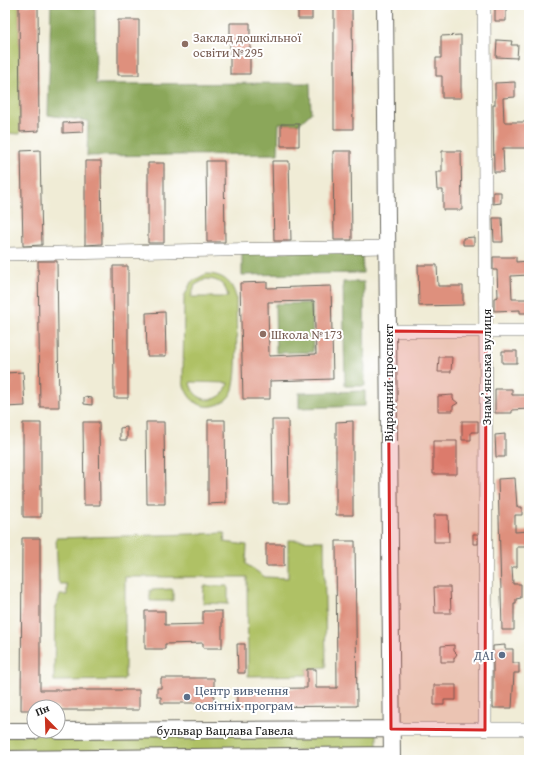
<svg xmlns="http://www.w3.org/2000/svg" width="534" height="765" viewBox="0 0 534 765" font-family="'Gentium Book Plus',serif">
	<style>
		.green { fill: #afc165; stroke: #666e40; fill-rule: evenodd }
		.forest { fill: #8ba75a; stroke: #54623b }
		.building { fill: #de907d; fill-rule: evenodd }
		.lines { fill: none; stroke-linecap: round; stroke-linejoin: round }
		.minor-casing { stroke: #66655d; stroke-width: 14 }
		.major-casing { stroke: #66655d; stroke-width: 18 }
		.minor { stroke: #fff; stroke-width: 13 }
		.major { stroke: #fff; stroke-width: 16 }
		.marked { fill: #d62828; fill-opacity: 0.2; stroke: #d62828; stroke-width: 3; stroke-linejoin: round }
		.education-dot { fill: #8d6e63; stroke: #fff; stroke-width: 1.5 }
		.service-dot { fill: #5c6f8a; stroke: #fff; stroke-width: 1.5 }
		.labels { text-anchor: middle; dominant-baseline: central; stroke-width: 4; stroke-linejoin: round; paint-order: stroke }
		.education-label { font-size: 13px; fill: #785e54; stroke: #fff; text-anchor: start }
		.street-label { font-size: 13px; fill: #1c1c1c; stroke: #fff }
		.service-label { font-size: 13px; fill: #4e5e75; stroke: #fff; text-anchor: end }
	</style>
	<rect width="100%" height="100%" fill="#fff"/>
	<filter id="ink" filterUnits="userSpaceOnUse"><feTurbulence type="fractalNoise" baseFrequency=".025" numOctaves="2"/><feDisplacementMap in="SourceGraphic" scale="8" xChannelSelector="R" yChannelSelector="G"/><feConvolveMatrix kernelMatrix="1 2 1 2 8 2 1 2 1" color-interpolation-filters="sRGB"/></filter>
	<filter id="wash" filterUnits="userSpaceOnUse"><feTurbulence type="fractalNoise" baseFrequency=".012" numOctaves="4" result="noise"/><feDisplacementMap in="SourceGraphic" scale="16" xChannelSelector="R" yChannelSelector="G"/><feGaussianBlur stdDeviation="0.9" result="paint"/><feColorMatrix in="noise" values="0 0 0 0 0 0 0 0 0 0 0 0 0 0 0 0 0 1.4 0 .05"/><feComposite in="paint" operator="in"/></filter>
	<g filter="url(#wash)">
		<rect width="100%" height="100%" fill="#f0ecd6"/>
		<path class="green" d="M 5,5 L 19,5 L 20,134 L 5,133 Z
			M 206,274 C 222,274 232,281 236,297 C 236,315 239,379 232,392 C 227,402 215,408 204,406 C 192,403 186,394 183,382 L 184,297 L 191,282 ZM 206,279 C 219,279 226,285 228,297 L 191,297 L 195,285 ZM 190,383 L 191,382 L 228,383 C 223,405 195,405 190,383 Z
			M 225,533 L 224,542 L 247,545 L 246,564 L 265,577 L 288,578 L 288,540 L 324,541 L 326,667 L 307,669 L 307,675 L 248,676 L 247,577 L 125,577 L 125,677 L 123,680 L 54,681 L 55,610 L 60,595 L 67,595 L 67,584 L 60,584 L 58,581 L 56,538 Z
			M 204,586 L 228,586 L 228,604 L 203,603 Z
			M 173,589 L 173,601 L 150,601 L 150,590 Z
			M 373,732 L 377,735 L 377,747 L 373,750 L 5,753 L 5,735 Z"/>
		<path class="forest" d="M 51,5 L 95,5 L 96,84 L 310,83 L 311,113 L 299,124 L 279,123 L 278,154 L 87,156 L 88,121 L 48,115 Z
			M 362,251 L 363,273 L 242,275 L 242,252 Z
			M 343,282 L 364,282 L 365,386 L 345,386 Z
			M 312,303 L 313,352 L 276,353 L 275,304 Z
			M 365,391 L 365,406 L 299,408 L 299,393 Z"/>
		<g id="blocks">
			<path class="building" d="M 19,5 L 38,5 L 39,131 L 20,132 Z
				M 298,5 L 312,5 L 312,19 L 298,19 Z
				M 334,5 L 352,5 L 353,129 L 334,129 Z
				M 495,5 L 506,5 L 506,21 L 495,21 Z
				M 118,20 L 139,20 L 139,75 L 118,75 Z
				M 230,23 L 250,23 L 250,74 L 230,74 Z
				M 461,35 L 461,98 L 442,98 L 442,76 L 436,76 L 436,58 L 441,58 L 441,36 Z
				M 497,40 L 512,41 L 511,45 L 518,45 L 517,58 L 496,57 Z
				M 515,82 L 515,97 L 503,98 L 504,122 L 528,122 L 529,148 L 503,148 L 504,172 L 494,172 L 493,105 L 495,105 L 495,83 Z
				M 83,122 L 83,132 L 63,133 L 63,123 Z
				M 281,124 L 299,124 L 299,146 L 281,146 Z
				M 40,150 L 42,245 L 23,246 L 21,151 Z
				M 333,151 L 351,151 L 352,240 L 334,240 Z
				M 442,151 L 461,151 L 462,210 L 443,210 L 443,190 L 437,190 L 436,172 L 442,172 Z
				M 85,161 L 101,161 L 102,244 L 85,245 Z
				M 206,161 L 224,161 L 225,242 L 207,242 Z
				M 272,161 L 289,161 L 291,241 L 274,241 Z
				M 148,163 L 164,163 L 164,243 L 148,243 Z
				M 493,192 L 501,192 L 501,203 L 493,204 Z
				M 493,218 L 502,218 L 503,242 L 494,242 Z
				M 474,237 L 474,245 L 463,245 L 463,238 Z
				M 493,257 L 516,257 L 516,262 L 529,261 L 529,275 L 511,276 L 512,299 L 529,299 L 529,313 L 520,313 L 520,310 L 494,311 L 494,298 L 498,297 L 497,270 L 493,270 Z
				M 38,261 L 57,261 L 59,407 L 40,407 Z
				M 418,265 L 437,265 L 438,286 L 463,286 L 463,305 L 419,306 Z
				M 113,266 L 128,266 L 128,398 L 114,398 Z
				M 267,282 L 267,288 L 331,286 L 333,379 L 270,381 L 270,399 L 243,399 L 240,283 ZM 314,301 L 316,354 L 269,356 L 268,302 Z
				M 165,312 L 166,356 L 147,356 L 146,313 Z
				M 502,351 L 517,351 L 517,363 L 502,363 Z
				M 439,357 L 452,357 L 451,372 L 438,372 Z
				M 23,372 L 25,406 L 5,407 L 5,373 Z
				M 495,389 L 512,389 L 512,395 L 529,395 L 529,409 L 512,410 L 512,413 L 495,413 Z
				M 453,395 L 453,399 L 458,403 L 453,406 L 453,411 L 438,411 L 438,396 Z
				M 84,397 L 92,398 L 92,405 L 84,404 Z
				M 208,420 L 225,420 L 226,503 L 208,504 Z
				M 272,420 L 288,420 L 289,503 L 273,503 Z
				M 353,421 L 353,515 L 336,515 L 336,422 Z
				M 462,421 L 478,421 L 478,432 L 471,432 L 471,440 L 462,440 Z
				M 83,422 L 99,422 L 100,505 L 84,505 Z
				M 146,422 L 164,422 L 165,504 L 147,504 Z
				M 23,423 L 41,423 L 41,517 L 23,517 Z
				M 127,427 L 127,440 L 120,440 L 120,428 Z
				M 505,434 L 505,457 L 496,457 L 495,435 Z
				M 433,441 L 457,441 L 457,474 L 433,474 Z
				M 515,478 L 517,507 L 522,507 L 522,515 L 515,515 L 515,532 L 529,531 L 529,547 L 517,547 L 517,567 L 512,567 L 513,584 L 521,584 L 521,598 L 516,599 L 516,603 L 514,603 L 514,630 L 502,630 L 498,479 Z
				M 434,515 L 448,515 L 449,542 L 434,542 Z
				M 473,534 L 478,534 L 478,544 L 473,544 Z
				M 22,538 L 40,538 L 40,690 L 139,690 L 139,710 L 58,710 L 58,707 L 34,707 L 34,710 L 21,710 Z
				M 336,541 L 355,541 L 357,706 L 237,707 L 237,689 L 307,688 L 307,669 L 316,669 L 316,688 L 337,688 Z
				M 266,544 L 284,544 L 284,566 L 266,566 Z
				M 434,587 L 450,587 L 451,613 L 435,613 Z
				M 145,611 L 165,611 L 165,625 L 203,624 L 203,611 L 222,611 L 222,648 L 203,648 L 203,643 L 165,644 L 165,649 L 145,649 Z
				M 237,644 L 245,644 L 245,673 L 238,673 Z
				M 454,645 L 454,651 L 457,654 L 454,658 L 454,662 L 441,662 L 441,646 Z
				M 505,645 L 505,649 L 513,649 L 513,663 L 519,663 L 519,673 L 514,673 L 512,708 L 493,708 L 493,646 Z
				M 161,678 L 214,678 L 214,703 L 161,703 L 161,697 L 157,697 L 157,688 L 161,688 Z
				M 434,685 L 456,685 L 456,700 L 444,700 L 444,705 L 434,705 Z"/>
		</g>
	</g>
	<g filter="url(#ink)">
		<use href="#blocks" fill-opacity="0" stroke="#66655d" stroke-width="1"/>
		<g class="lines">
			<g class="minor-casing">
				<path id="minor" d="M 484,5 L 486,384 L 485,730
					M 5,254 L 387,247
					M 388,331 L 529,331
					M 391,729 L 529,729"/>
			</g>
			<g class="major-casing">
				<path id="major" d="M 385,5 L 392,760
					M 5,731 L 34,731
					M 58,731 L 391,729
					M 5,759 L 392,755"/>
			</g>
			<use href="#minor" class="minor"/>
			<use href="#major" class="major"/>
		</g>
	</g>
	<path class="marked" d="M 388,331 L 486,332 L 485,730 L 391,729 Z"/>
	<g class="education-dot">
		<circle cx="185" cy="44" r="4"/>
		<circle cx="263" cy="334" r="4"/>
	</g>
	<g class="service-dot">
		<circle cx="502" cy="655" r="4"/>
		<circle cx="187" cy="697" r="4"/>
	</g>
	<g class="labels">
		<g class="education-label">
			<text x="193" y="37">Заклад дошкільної<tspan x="193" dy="15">освіти №295</tspan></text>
			<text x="271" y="334">Школа №173</text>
		</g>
		<g class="street-label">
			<text transform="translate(486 367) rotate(-90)">Знамʼянська вулиця</text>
			<text transform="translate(388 383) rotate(-90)">Відрадний проспект</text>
			<text x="225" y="730">бульвар Вацлава Гавела</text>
		</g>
		<g class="service-label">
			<text x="494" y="655">ДАІ</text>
			<text x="195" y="690" text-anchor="start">Центр вивчення<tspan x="195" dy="15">освітніх програм</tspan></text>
		</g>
	</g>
	<rect width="534" height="765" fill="none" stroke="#fff" stroke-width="20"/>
	<g transform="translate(46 719) rotate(337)"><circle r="19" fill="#ffffff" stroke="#a4a4a4"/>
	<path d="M0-3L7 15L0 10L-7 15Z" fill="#c8321e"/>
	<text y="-6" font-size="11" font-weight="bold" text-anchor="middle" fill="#1c1c1c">Пн</text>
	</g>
</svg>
